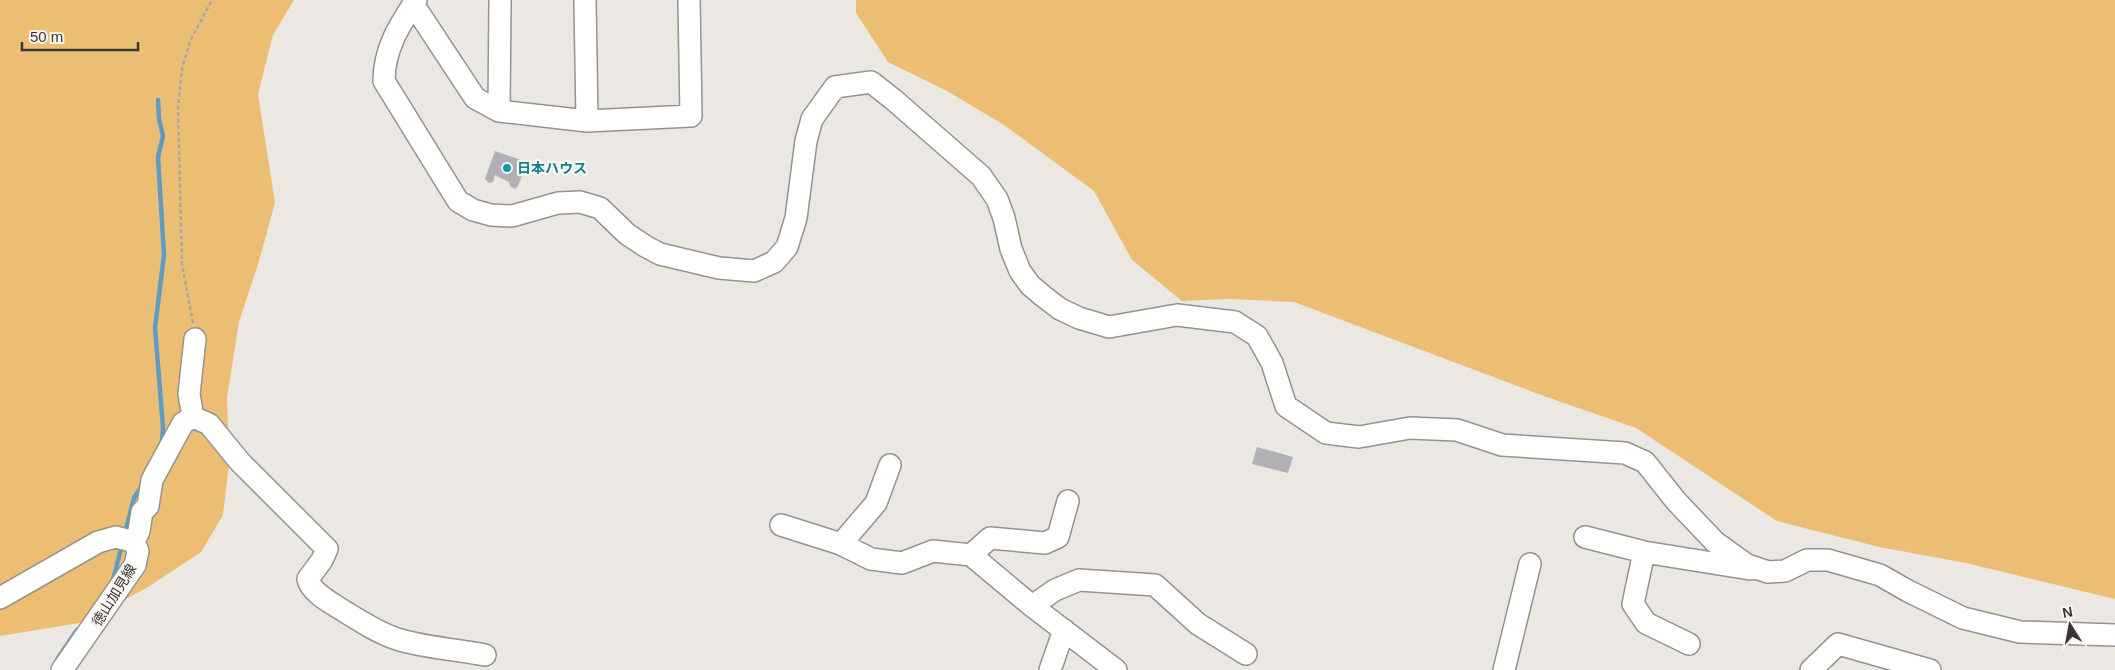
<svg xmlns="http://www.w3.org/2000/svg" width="2115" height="670" viewBox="0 0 2115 670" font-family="Helvetica,'Noto Sans JP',sans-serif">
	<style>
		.green { fill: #ecbe74 }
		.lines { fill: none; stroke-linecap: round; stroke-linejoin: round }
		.stream { stroke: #609cc1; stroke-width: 4.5 }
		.building { fill: #b0b0b5 }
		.minor-casing { stroke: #96938e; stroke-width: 24 }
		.path { stroke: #a9a6a3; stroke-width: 2.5; stroke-dasharray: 4 2.5; stroke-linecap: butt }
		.minor { stroke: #fff; stroke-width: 21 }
		.culture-dot { fill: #0f9aa8; stroke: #f9f5f0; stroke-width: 2 }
		.labels { text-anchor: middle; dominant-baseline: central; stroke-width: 4.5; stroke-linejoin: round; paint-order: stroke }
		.culture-label { font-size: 14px; font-weight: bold; fill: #0d838f; stroke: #f9f5f0; text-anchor: start }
		.street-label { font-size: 14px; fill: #373634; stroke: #f9f5f0 }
	</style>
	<rect width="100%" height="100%" fill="#ebe8e3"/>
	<path class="green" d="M 0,0 L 294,0 L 273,35 L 258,94 L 275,203 L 259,261 L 239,322 L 227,398 L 229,464 L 223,515 L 201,552 L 148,587 L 85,622 L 0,636 Z
		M 856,0 L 2115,0 L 2115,599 L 1966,563 L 1879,547 L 1777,521 L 1636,428 L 1541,395 L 1294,302 L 1229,299 L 1182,301 L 1132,260 L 1094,191 L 1004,125 L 947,91 L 888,62 L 856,13 Z"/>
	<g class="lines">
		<path class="stream" d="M 158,100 L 159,119 L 163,136 L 158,157 L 164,255 L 155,328 L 163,427 L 162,444
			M 125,533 L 134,498 L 143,484
			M 112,584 L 122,545
			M 58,658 L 77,630"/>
	</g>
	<path class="building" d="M 495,151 L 527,162 L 518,186 L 515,189 L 510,186 L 509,182 L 495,175 L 493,182 L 489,183 L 485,179 Z
		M 1257,447 L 1293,457 L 1288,473 L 1252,464 Z"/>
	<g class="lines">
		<g class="minor-casing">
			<path id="minor" d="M 416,0 C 399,26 384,49 384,81 L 458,201 L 473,210 L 491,215 L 512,216 L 558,203 L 580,202 L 600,208 L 627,234 L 645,246 L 660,254 L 719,268 L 754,271 L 774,262 L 787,247 L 796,218 L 806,141 L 812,119 L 835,87 L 871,82 L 894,100 L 981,176 L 997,199 L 1004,218 L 1011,249 L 1020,271 L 1030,285 L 1043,296 L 1060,309 L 1079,318 L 1109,327 L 1177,315 L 1235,322 L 1257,336 L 1272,363 L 1286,406 L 1326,433 L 1359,437 L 1410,428 L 1457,430 L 1502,445 L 1625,453 L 1645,462 L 1676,501 L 1715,542 L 1747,565 L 1768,572 L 1785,571 L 1807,560 L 1828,560 L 1880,575 L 1908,591 L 1963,618 L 2020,632 L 2115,635
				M 585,0 L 587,121
				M 413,4 L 475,98 L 499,111 L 587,121 L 691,116 L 689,0
				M 499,111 L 500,0
				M 193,417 L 209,424 L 240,462 L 327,549 L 322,560 L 308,579 C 311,592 328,601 339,608 C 357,619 376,632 397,639 C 425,648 456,649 485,655
				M 193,417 L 189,394 L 195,339
				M 781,525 L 841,544 L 871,559 L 902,563 L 933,551 L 971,555 L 1032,606 L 1116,670
				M 1585,537 L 1644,552 L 1750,569
				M 134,542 L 139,531 L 142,512 L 148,506 L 152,480 L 183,423 L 193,417
				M 841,544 L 876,503 L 890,465
				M 1644,552 L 1633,604 L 1646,623 L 1689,644
				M 971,555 L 990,538 L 1045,543 L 1058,537 L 1068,501
				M 0,598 L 98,542 L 116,537 L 134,542 L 138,551 L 135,565 L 62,670
				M 1032,606 L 1055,590 L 1079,580 L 1155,585 L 1198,624 L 1246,654
				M 1050,670 L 1064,630
				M 1504,670 L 1530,564
				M 1811,670 L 1838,644 L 1930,670"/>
		</g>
		<path class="path" d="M 193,323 L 182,264 L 178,108 L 182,69 L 190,41 L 212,0"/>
		<use href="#minor" class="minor"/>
	</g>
	<circle class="culture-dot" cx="507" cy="168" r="5"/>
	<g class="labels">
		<g class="culture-label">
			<text x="517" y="168">日本ハウス</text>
		</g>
		<g class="street-label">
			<text transform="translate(114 595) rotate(-58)">徳山加見線</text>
		</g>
	</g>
	<g transform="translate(2070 625) rotate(349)" stroke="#f9f5f0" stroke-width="4" paint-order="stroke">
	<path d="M0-4L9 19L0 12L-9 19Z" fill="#373634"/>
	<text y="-8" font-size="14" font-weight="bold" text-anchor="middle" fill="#373634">N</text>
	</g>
	<path d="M22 42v8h116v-8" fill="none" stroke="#373634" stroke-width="2.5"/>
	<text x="30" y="42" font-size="15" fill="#373634" stroke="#f9f5f0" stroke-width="4" paint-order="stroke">50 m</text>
</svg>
